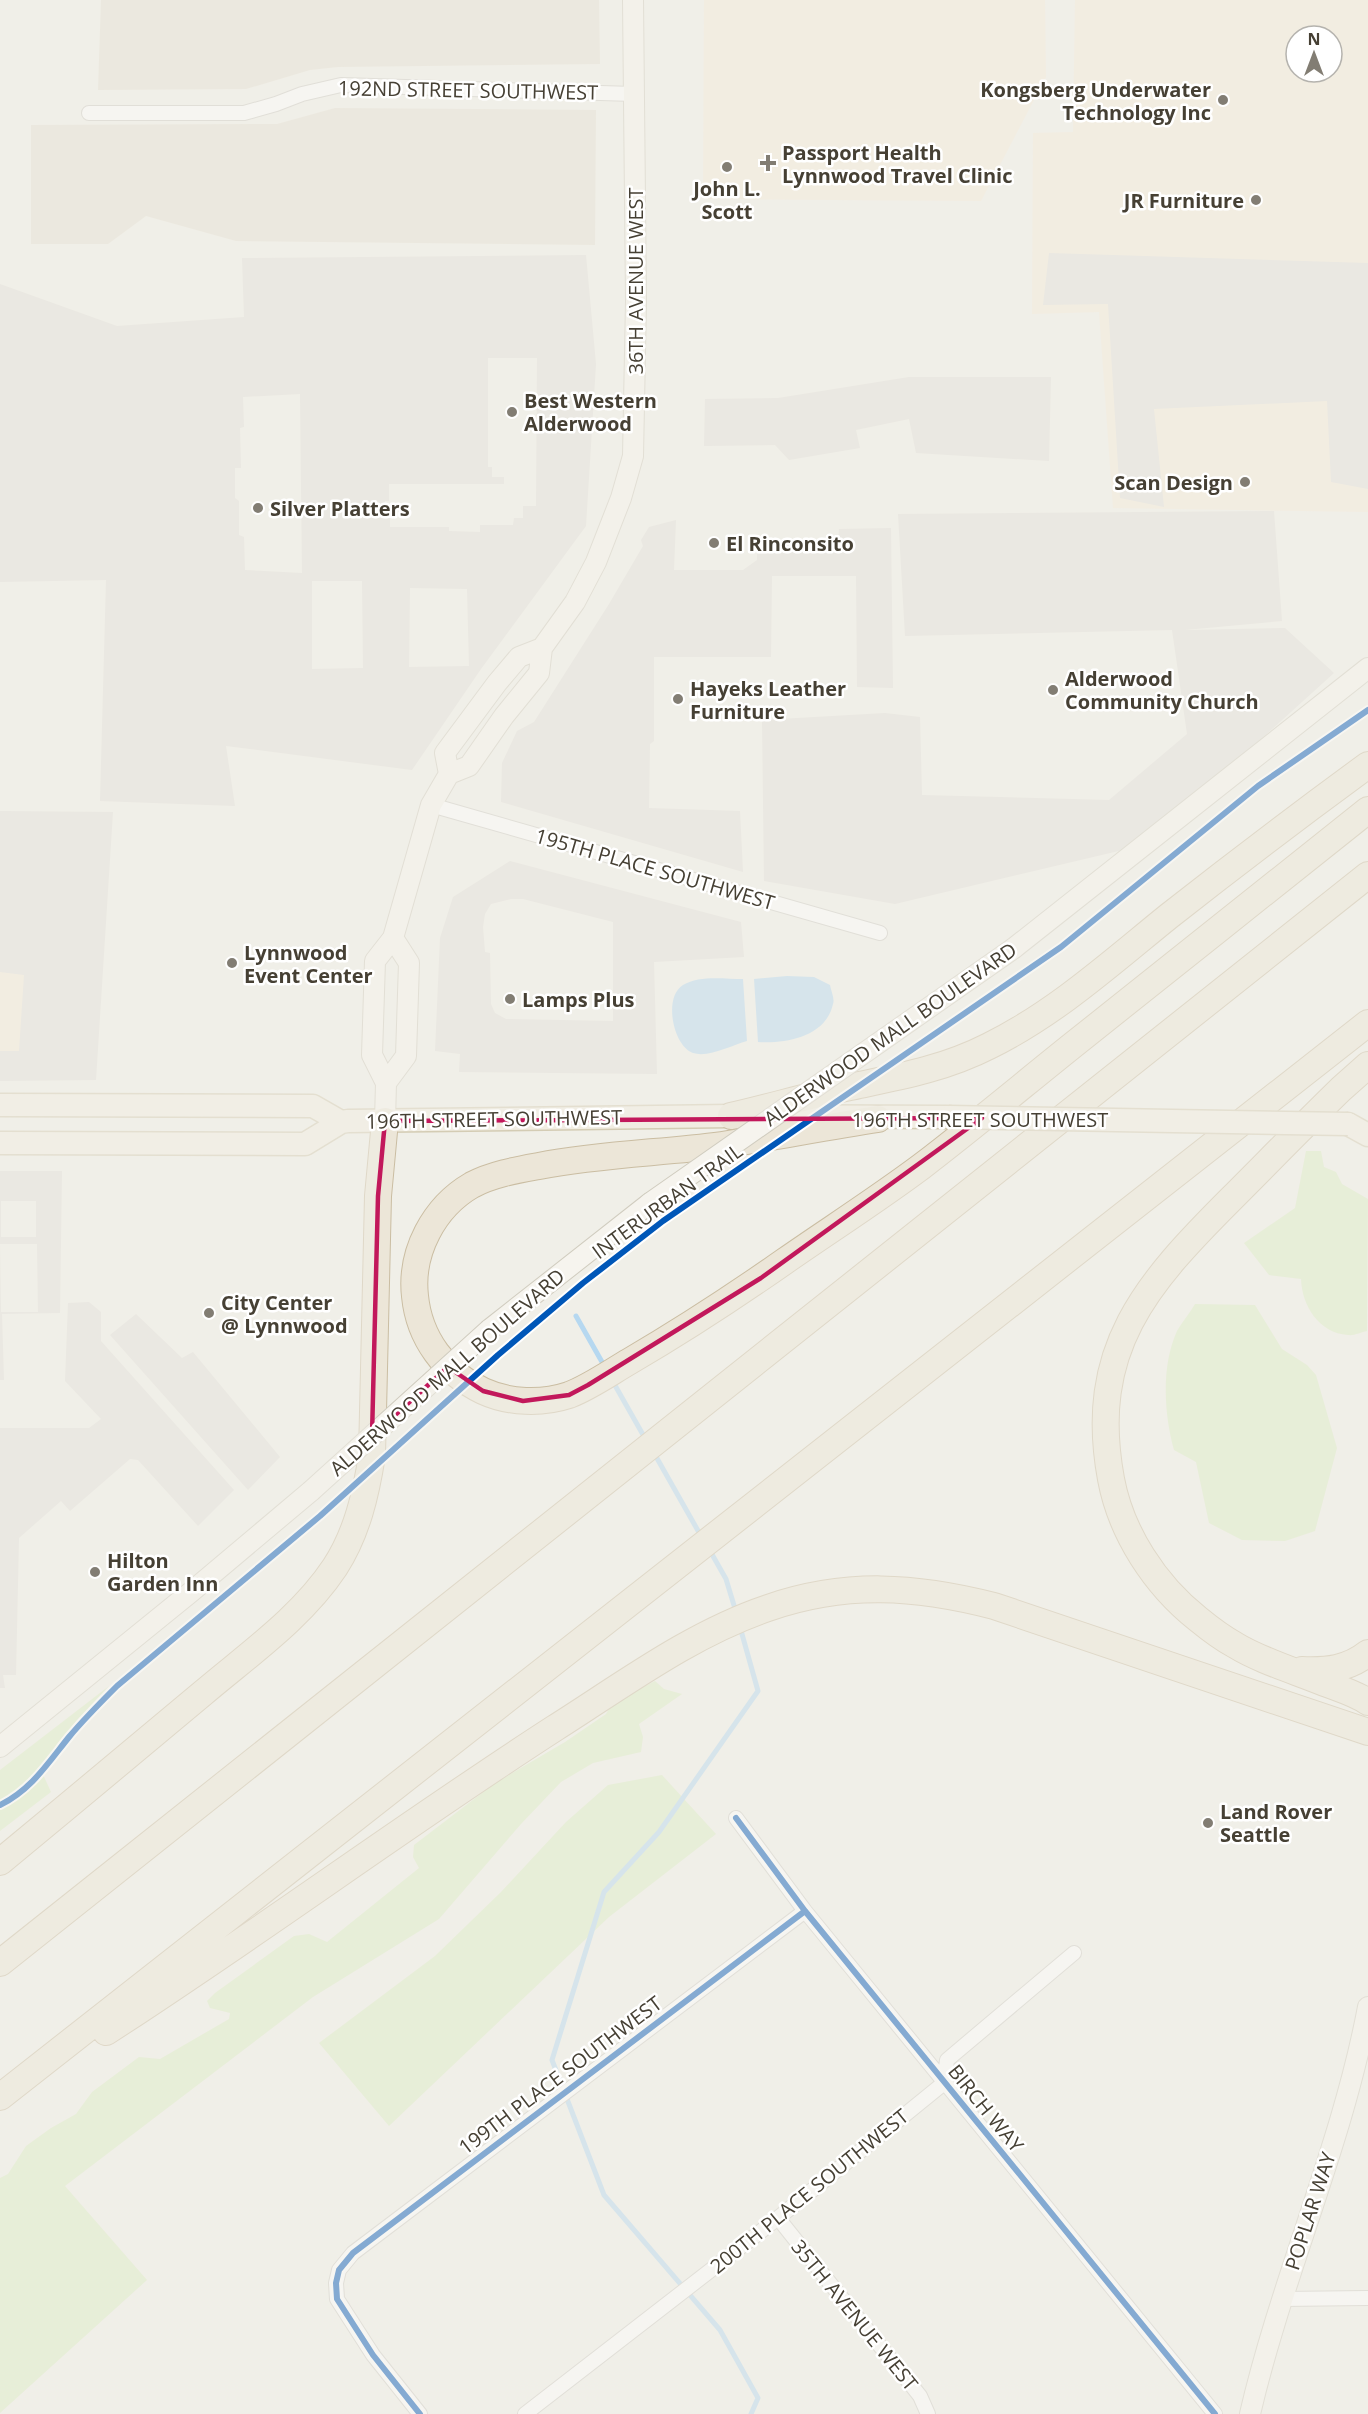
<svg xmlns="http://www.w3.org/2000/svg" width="1368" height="2414" viewBox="0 0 1368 2414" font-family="'Open Sans',sans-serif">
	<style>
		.residential { fill: #e5e1d5 }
		.commercial { fill: #f4ebda; fill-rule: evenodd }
		.green { fill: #dcedc6 }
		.parking { fill: #e2e0db; fill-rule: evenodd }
		.water { fill: #b6d8f0 }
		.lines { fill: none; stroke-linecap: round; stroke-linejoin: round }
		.stream { stroke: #b6d8f0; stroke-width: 5 }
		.minor-casing { stroke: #ceccc6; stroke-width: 16 }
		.secondary-casing { stroke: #d0ccbf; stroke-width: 22 }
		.primary-casing { stroke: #d4ccb4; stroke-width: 25 }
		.motorway-casing { stroke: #cabda2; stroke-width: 28 }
		.minor { stroke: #fdfdfc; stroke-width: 14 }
		.secondary { stroke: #f6f4ee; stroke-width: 20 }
		.primary { stroke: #f1ede2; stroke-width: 22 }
		.motorway { stroke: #ece6d8; stroke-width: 26 }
		.secondary-bridge-casing { stroke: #d0ccbf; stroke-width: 22; stroke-linecap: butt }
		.primary-bridge-casing { stroke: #d4ccb4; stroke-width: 25; stroke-linecap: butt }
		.secondary-bridge { stroke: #f6f4ee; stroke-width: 20 }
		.primary-bridge { stroke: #f1ede2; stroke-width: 22 }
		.cycleway-casing { stroke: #fff; stroke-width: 10 }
		.cycleway { stroke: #0057b8; stroke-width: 6 }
		.marked { fill: none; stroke: #c2185b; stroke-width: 4.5; stroke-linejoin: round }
		.poi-dot { fill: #827d73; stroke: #fff; stroke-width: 2 }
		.labels { text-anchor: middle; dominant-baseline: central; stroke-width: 5; stroke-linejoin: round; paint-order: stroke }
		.poi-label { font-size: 20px; font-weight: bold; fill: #464034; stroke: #fff; text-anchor: start }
		.street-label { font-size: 20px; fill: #464034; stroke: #fff }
	</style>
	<rect width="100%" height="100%" fill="#f0efe8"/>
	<path class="residential" d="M 101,0 L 599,0 L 600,64 L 338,67 L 310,70 L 246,89 L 98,90 Z
		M 335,108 L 596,110 L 595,245 L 236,241 L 146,216 L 108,244 L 31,244 L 31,125 L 277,124 Z"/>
	<path class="commercial" d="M 704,0 L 1045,0 L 1046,77 L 981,201 L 703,199 Z
		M 1075,0 L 1368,0 L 1368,512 L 1113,508 L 1099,312 L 1032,314 L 1033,133 L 1073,132 ZM 1296,36 L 1332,36 L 1332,72 L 1296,72 Z
		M 0,955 L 25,955 L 23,1077 L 0,1077 Z"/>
	<path class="green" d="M 1306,1151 L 1321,1151 L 1324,1167 L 1336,1172 L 1342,1184 L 1368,1199 L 1367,1331 C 1361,1332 1354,1336 1348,1335 C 1319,1333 1302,1306 1301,1279 L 1269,1275 L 1244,1243 L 1295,1208 Z
		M 1195,1304 L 1255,1305 L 1282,1349 L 1307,1365 L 1316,1375 L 1337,1448 L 1315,1531 L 1285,1541 L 1242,1540 L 1209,1523 L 1196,1462 L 1174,1450 C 1164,1414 1161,1366 1177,1331 C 1182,1322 1190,1313 1195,1304 Z
		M 655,1681 L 664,1689 L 682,1694 L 639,1724 L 643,1737 L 641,1752 L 593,1763 L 561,1782 L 521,1824 L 439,1919 L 313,1997 L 65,2186 L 147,2280 L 0,2413 L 0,2178 L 8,2174 L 26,2146 L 51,2128 L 76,2114 L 92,2092 L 139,2057 L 160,2059 L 229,2019 L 230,2013 L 210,2008 L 207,2001 L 215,1993 L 294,1936 L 309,1934 L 327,1942 L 419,1868 L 413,1857 L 414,1845 L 495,1783 L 565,1742 L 606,1714 L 612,1703 Z
		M 109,1686 L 77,1720 L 40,1768 L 51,1792 L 0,1831 L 0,1770 Z
		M 662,1775 L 716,1834 L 609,1917 L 389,2126 L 319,2043 L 435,1956 L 501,1892 L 566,1822 L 608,1785 Z"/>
	<path class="parking" d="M 1049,253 L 1368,263 L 1368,489 L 1331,482 L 1327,401 L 1154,409 L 1164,507 L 1120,498 L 1108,304 L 1043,305 Z
		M 586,255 L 596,364 L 586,526 L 481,669 L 412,770 L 226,746 L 235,806 L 100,801 L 106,580 L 0,582 L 0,284 L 117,326 L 244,317 L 242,258 ZM 488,358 L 537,358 L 536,506 L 523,506 L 523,518 L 514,518 L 513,525 L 480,525 L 480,532 L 449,531 L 449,527 L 390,527 L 390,510 L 384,509 L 385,501 L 389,501 L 389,484 L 504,484 L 504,477 L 492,477 L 492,467 L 488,467 ZM 300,394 L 302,573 L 245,570 L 244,537 L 239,535 L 239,501 L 235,498 L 235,468 L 241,468 L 240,428 L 244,427 L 243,397 ZM 312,581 L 362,581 L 363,668 L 312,669 ZM 410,588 L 467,589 L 469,666 L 409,667 Z
		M 909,377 L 1051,377 L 1049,461 L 916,453 L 909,419 L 856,430 L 860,448 L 789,460 L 775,445 L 704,446 L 705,399 L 778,398 Z
		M 1274,511 L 1282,621 L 1185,630 L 1285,628 L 1334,673 L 1144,845 L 895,904 L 764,881 L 762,720 L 885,713 L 920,717 L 922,795 L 1109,800 L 1187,734 L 1172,630 L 905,636 L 898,514 Z
		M 676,520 L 674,570 L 743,570 L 757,560 L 757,542 L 838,543 L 839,529 L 891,528 L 893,688 L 857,687 L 856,576 L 772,576 L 771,657 L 654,657 L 654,741 L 650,744 L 649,808 L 740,811 L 743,872 L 501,802 L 502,763 L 517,731 L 534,722 L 609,604 L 643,546 L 641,540 L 649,527 Z
		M 0,811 L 113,812 L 96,1080 L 0,1081 L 0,1051 L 19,1051 L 24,975 L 0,972 Z
		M 510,861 L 741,922 L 744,957 L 654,962 L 657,1074 L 459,1072 L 460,1054 L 435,1051 L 440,938 L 453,897 ZM 511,899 L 523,899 L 613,922 L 613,1021 L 506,1019 L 495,1013 L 491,1004 L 490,953 L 485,952 L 483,927 L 485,914 L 491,904 Z
		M 0,1171 L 62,1171 L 60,1313 L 2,1314 L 4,1380 L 0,1380 ZM 1,1201 L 36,1201 L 36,1237 L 1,1237 ZM 37,1244 L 38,1312 L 1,1312 L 0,1244 Z
		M 89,1302 L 101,1312 L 101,1341 L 234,1490 L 198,1526 L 138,1460 L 130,1459 L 70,1511 L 61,1501 L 19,1538 L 16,1675 L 3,1675 L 5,1688 L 0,1688 L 0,1428 L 89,1428 L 101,1419 L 65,1381 L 68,1303 Z
		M 136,1314 L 182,1358 L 193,1352 L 280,1457 L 248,1490 L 110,1335 Z"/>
	<path class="water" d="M 787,976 L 814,977 L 830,985 C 831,991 835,999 833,1004 C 826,1037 785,1044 758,1042 L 754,979 Z
		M 743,979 L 747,1041 C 732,1045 709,1058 693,1053 C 673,1046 663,997 683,985 C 699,975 724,979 743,979 Z"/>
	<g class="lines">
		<path class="stream" d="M 576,1316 L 606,1369
			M 612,1380 L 646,1440
			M 654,1453 L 701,1536
			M 709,1549 L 726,1579 L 736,1612
			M 740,1627 L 758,1691 L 659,1832 L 604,1892 L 552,2060 L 604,2195 L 720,2330 L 758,2398 L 751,2414"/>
		<g class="minor-casing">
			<path id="minor" d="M 89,113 L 244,113 L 276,104 L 302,94 L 341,85 L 634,94
				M 431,805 L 880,933
				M 736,1818 L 805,1911 L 1215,2414
				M 778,2218 L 920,2396 L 928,2414
				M 1281,2299 L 1368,2298
				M 420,2414 L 373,2355 L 337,2299 L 336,2283 L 339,2270 L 353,2253 L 805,1911
				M 525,2414 L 778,2218 L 944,2083 L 947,2060 L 1074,1953"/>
		</g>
		<g class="secondary-casing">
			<path id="secondary" d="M 449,774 L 445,753 L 497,683 L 519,657 L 542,648
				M 1014,948 L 1368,668
				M 386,1083 L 406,1056 L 409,963 L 393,938
				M 385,1121 L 386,1083 L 372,1055 L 375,961 L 393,938 L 431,805 L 449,774 L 469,766 L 504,716 L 539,673 L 542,648 L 575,602 L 596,562 L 621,498 L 633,456 L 636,301 L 633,0
				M 490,1329 L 650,1203
				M 0,1747 L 191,1592 L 311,1491
				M 1250,2414 C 1282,2276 1342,2146 1368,2007"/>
		</g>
		<g class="primary-casing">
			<path id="primary" d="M 0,1105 L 313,1106 L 341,1122
				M 1348,1124 L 1368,1135
				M 0,1143 L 305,1144 L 341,1122 L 348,1121 L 731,1116 L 949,1117"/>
		</g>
		<g class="motorway-casing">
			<path id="motorway" d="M 1368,1065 L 1341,1089 C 1304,1125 1268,1162 1232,1198 C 1146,1284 1087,1349 1111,1479 C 1121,1533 1155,1585 1198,1619 C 1209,1628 1222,1638 1235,1645 C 1259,1660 1295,1671 1322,1682 C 1337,1688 1355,1693 1368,1702
				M 731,1116 C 771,1107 810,1095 850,1087 C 898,1077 944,1069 989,1046 C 1056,1013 1112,962 1169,916 C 1235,864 1301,814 1368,765
				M 878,1119 C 826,1127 774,1137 722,1145 C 662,1153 600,1154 539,1166 C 517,1170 493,1174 472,1185 C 434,1207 410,1252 415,1296 C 419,1338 445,1373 483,1391 C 509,1403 542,1404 569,1395 C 590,1387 611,1372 630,1361 C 683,1330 735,1296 785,1261 C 831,1229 878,1199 922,1166 C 973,1127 1023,1085 1073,1045 C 1171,967 1270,888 1368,810
				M 1302,1670 C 1327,1671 1348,1669 1368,1653
				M 0,1862 C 68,1806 136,1749 203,1693 C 249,1654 302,1617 335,1567 C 357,1533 366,1494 372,1455 L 378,1196 L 385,1121
				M 0,1963 L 1368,875
				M 106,2032 C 258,1934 403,1826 555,1728 C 623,1685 691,1634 768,1608 C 846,1581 916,1586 994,1606 L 1368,1732
				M 0,2097 L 1368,1023"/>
		</g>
		<use href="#minor" class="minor"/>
		<use href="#secondary" class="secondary"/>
		<use href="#primary" class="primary"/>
		<use href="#motorway" class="motorway"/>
		<g class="secondary-bridge-casing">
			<path id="secondary-bridge" d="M 650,1203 L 1014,948
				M 311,1491 L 490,1329"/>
		</g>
		<g class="primary-bridge-casing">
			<path id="primary-bridge" d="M 949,1117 L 1348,1124"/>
		</g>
		<use href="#secondary-bridge" class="secondary-bridge"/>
		<use href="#primary-bridge" class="primary-bridge"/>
		<g class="cycleway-casing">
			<path id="cycleway" d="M 0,1805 C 31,1790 48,1763 69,1737 C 84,1719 100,1703 117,1686 L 320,1516 L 498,1355 L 583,1283 L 663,1221 L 1061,947 L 1258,786 L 1368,710
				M 736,1818 L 805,1911 L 1215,2414
				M 420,2414 L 373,2355 L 337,2299 L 336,2283 L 339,2270 L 353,2253 L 805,1911"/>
		</g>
		<use href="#cycleway" class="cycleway"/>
	</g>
	<path d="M0 0H1368V2414H0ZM 982,1118 L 761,1278 L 588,1385 L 569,1395 L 523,1401 L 483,1391 L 448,1367 L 372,1436 L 378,1196 L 385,1121 Z" fill="#f0efe8" fill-opacity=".55" fill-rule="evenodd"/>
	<path class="marked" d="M 982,1118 L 761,1278 L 588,1385 L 569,1395 L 523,1401 L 483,1391 L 448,1367 L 372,1436 L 378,1196 L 385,1121 Z"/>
	<g class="poi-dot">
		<circle cx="1223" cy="100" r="6"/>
		<path d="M765 154h6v6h6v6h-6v6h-6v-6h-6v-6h6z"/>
		<circle cx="727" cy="167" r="6"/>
		<circle cx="1256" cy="200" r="6"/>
		<circle cx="512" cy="412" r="6"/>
		<circle cx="1245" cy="482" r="6"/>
		<circle cx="258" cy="508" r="6"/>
		<circle cx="714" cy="543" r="6"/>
		<circle cx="1053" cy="690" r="6"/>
		<circle cx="678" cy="699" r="6"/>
		<circle cx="232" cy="963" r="6"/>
		<circle cx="510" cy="999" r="6"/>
		<circle cx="209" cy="1313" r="6"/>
		<circle cx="95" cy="1572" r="6"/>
		<circle cx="1208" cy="1823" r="6"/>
	</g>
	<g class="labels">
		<g class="poi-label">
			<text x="1211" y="89" text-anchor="end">Kongsberg Underwater<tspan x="1211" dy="23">Technology Inc</tspan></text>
			<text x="782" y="152">Passport Health<tspan x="782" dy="23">Lynnwood Travel Clinic</tspan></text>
			<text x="727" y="188" text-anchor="middle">John L.<tspan x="727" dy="23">Scott</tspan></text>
			<text x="1244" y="200" text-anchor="end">JR Furniture</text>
			<text x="524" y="400">Best Western<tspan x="524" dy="23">Alderwood</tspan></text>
			<text x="1233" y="482" text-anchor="end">Scan Design</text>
			<text x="270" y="508">Silver Platters</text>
			<text x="726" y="543">El Rinconsito</text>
			<text x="1065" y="678">Alderwood<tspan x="1065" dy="23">Community Church</tspan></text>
			<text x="690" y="688">Hayeks Leather<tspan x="690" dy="23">Furniture</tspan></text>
			<text x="244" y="952">Lynnwood<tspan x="244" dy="23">Event Center</tspan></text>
			<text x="522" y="999">Lamps Plus</text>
			<text x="221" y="1302">City Center<tspan x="221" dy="23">@ Lynnwood</tspan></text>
			<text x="107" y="1560">Hilton<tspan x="107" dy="23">Garden Inn</tspan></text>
			<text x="1220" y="1811">Land Rover<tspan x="1220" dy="23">Seattle</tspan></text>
		</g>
		<g class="street-label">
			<text transform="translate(468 90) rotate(1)">192ND STREET SOUTHWEST</text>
			<text transform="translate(635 281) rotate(-90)">36TH AVENUE WEST</text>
			<text transform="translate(655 869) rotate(16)">195TH PLACE SOUTHWEST</text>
			<text transform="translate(890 1034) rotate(-35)">ALDERWOOD MALL BOULEVARD</text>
			<text transform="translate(494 1119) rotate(-1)">196TH STREET SOUTHWEST</text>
			<text x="980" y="1119">196TH STREET SOUTHWEST</text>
			<text transform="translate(667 1201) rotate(-36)">INTERURBAN TRAIL</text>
			<text transform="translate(447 1372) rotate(-41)">ALDERWOOD MALL BOULEVARD</text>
			<text transform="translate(560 2075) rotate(-37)">199TH PLACE SOUTHWEST</text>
			<text transform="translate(986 2108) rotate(51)">BIRCH WAY</text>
			<text transform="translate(809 2191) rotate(-39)">200TH PLACE SOUTHWEST</text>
			<text transform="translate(1310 2211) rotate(-72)">POPLAR WAY</text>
			<text transform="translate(855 2315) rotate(51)">35TH AVENUE WEST</text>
		</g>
	</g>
	<g transform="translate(1314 54)"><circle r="28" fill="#ffffff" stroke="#b5b3ae" stroke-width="1.5"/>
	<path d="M0-4.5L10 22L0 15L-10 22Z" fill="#827d73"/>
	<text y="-9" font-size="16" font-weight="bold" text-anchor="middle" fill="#464034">N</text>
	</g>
</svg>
